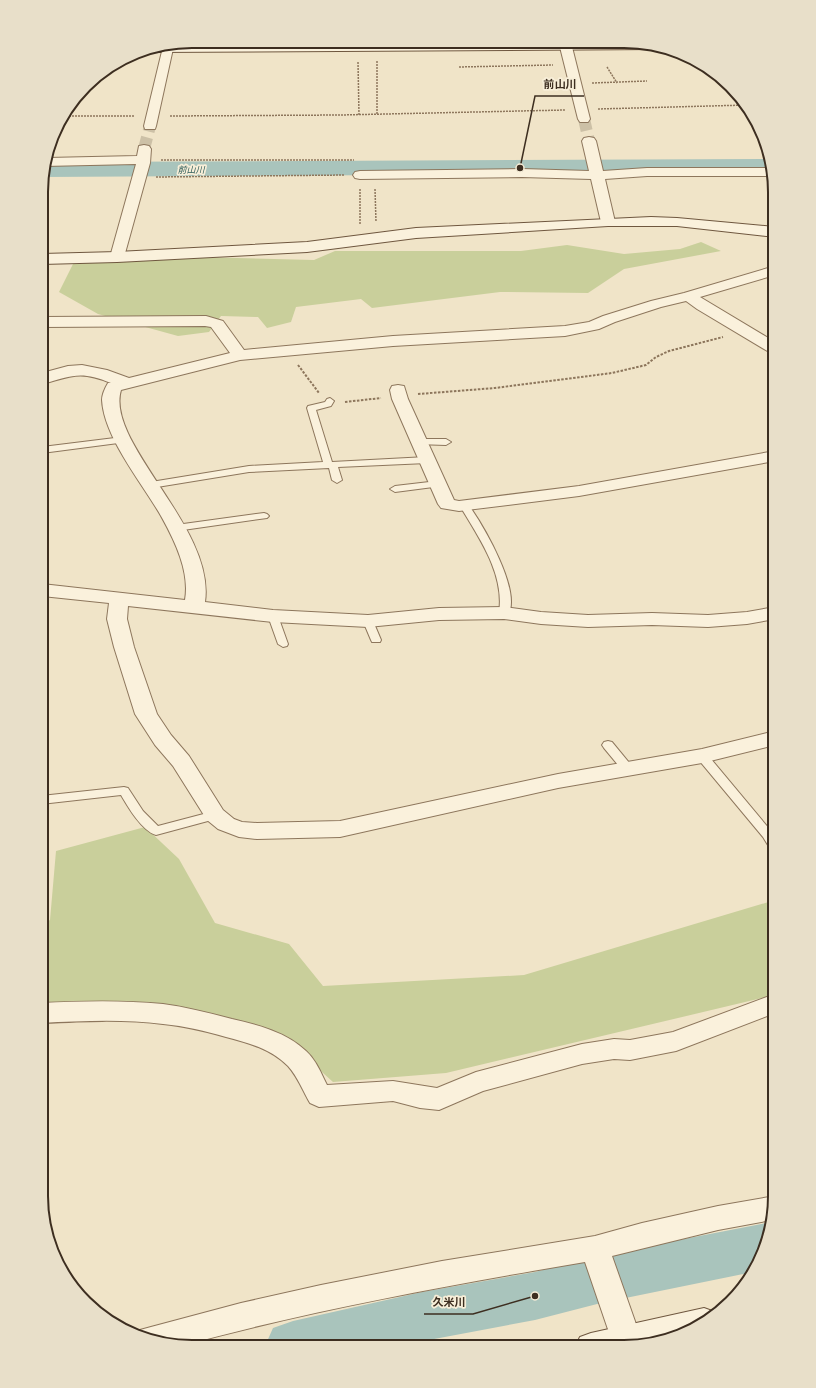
<svg xmlns="http://www.w3.org/2000/svg" width="816" height="1388" viewBox="0 0 816 1388" font-family="Lora,'Noto Sans JP',serif">
	<style>
		.green { fill: #c9cf9b }
		.lines { fill: none; stroke-linecap: round; stroke-linejoin: round }
		.river { fill: #a9c4bc; fill-rule: evenodd }
		.street-tunnel { stroke: #ccc0a6; stroke-width: 12; stroke-dasharray: 12 6; stroke-linecap: butt }
		.lane-casing { stroke: #8d765c; stroke-width: 2 }
		.street-casing { stroke: #8d765c; stroke-width: 2 }
		.secondary-casing { stroke: #6f573f; stroke-width: 2 }
		.path-far1 { stroke: #8d765c; stroke-width: 1.5; stroke-dasharray: 2 1; stroke-linecap: butt }
		.path { stroke: #8d765c; stroke-width: 2; stroke-dasharray: 2.5 1.5; stroke-linecap: butt }
		.lane { fill: #faf1dc; fill-rule: evenodd }
		.street { fill: #faf1dc; fill-rule: evenodd }
		.secondary { fill: #faf1dc; fill-rule: evenodd }
		.labels { text-anchor: middle; dominant-baseline: central; stroke-width: 3.5; stroke-linejoin: round; paint-order: stroke }
		.far-water-label { font-size: 9px; font-style: italic; fill: #2f5d5a; stroke: #f7eed8 }
		.rim { fill: none; stroke: #3d2e20; stroke-width: 2 }
		.leader { fill: none; stroke: #3d2e20; stroke-width: 1.5 }
		.callout-dot { fill: #3d2e20; stroke: #f7eed8; stroke-width: 1.5 }
		.callout-label { font-size: 11px; text-anchor: middle; font-weight: bold; fill: #3d2e20; stroke: #f7eed8; stroke-width: 3.5; stroke-linejoin: round; paint-order: stroke }
	</style>
	<rect width="100%" height="100%" fill="#f0e4c8"/>
	<path class="green" d="M 701,242 L 721,251 L 624,269 L 588,293 L 500,292 L 372,308 L 361,299 L 296,307 L 291,322 L 267,328 L 258,317 L 221,316 L 209,332 L 178,336 L 98,314 L 59,292 L 74,262 L 198,257 L 314,260 L 335,251 L 521,251 L 567,245 L 624,254 L 680,249 Z
		M 145,827 L 179,859 L 215,923 L 289,944 L 323,986 L 524,975 L 775,900 L 775,995 L 446,1073 L 333,1082 L 281,1035 L 41,1006 L 41,925 L 50,920 L 56,851 Z"/>
	<g class="lines">
		<path class="river" d="M 769,159 L 771,173 L 42,177 L 45,162 Z
			M 766,1223 L 771,1225 L 767,1245 L 753,1272 L 601,1303 L 535,1320 L 397,1346 L 265,1346 L 273,1328 L 293,1321 L 422,1292 L 535,1272 L 601,1255 Z"/>
		<path class="street-tunnel" d="M 584,119 L 589,141
			M 144,149 L 150,126"/>
		<g class="lane-casing">
			<path id="lane" d="M 330,398 L 334,401 L 331,406 L 316,410 L 332,462 L 427,457 L 432,460 L 427,463 L 338,467 L 342,480 L 337,483 L 332,480 L 329,468 L 249,472 L 151,488 L 146,485 L 151,482 L 249,466 L 323,462 L 307,408 L 308,406 L 325,402 L 327,399 Z
				M 123,437 L 126,438 L 128,440 L 126,442 L 42,453 L 42,447 Z
				M 419,439 L 446,439 L 451,442 L 446,445 L 416,444 L 414,442 Z
				M 438,481 L 441,482 L 443,484 L 441,486 L 395,492 L 390,489 L 395,486 Z
				M 465,503 L 468,504 C 483,525 522,591 508,615 L 504,616 L 499,613 C 505,574 479,538 460,506 Z
				M 264,513 L 267,514 L 269,516 L 267,518 L 176,531 L 171,528 L 176,525 Z
				M 273,613 L 278,616 L 288,644 L 287,646 L 283,647 L 278,644 L 268,616 Z
				M 368,618 L 373,621 L 381,640 L 380,642 L 372,642 L 371,640 L 363,621 Z
				M 608,741 L 612,742 L 631,765 L 633,768 L 631,771 L 623,771 L 604,748 L 602,745 L 604,742 Z
				M 702,752 L 706,753 L 771,831 L 775,837 L 775,851 L 771,850 L 763,837 L 698,759 L 696,756 L 698,753 Z
				M 124,787 L 128,788 L 143,811 L 158,826 L 215,811 L 219,812 L 221,815 L 219,818 L 156,835 C 142,831 128,807 121,795 L 41,804 L 41,796 Z"/>
		</g>
		<g class="street-casing">
			<path id="street" d="M 559,43 L 571,43 L 590,119 L 588,122 L 580,122 L 578,119 Z
				M 174,44 L 156,126 L 155,129 L 145,129 L 144,126 L 163,47 Z
				M 589,137 L 594,138 L 596,141 L 603,171 L 647,168 L 771,168 L 772,176 L 647,176 L 605,179 L 615,222 L 613,225 L 608,226 L 603,225 L 601,222 L 591,179 L 522,177 L 360,179 L 355,178 L 353,175 L 355,172 L 360,171 L 522,169 L 589,171 L 582,141 L 584,138 Z
				M 144,145 L 149,146 L 151,149 L 150,163 L 124,257 L 122,260 L 117,261 L 112,260 L 110,257 L 136,164 L 44,166 L 47,158 L 137,156 L 139,146 Z
				M 775,266 L 775,275 L 700,297 L 775,342 L 775,354 L 769,352 L 697,309 L 686,301 L 661,307 L 615,322 L 599,329 L 565,336 L 393,346 L 240,360 L 121,390 C 105,443 216,528 205,602 L 273,610 L 368,615 L 439,608 L 504,607 L 541,612 L 588,615 L 652,613 L 708,615 L 747,612 L 775,607 L 775,619 L 747,624 L 708,627 L 652,625 L 588,627 L 541,624 L 504,619 L 439,620 L 368,627 L 273,622 L 128,606 L 127,619 L 134,647 L 157,714 L 171,735 L 189,756 L 223,810 L 234,819 L 242,822 L 257,823 L 340,821 L 558,774 L 702,749 L 775,731 L 775,745 L 702,763 L 558,788 L 340,837 L 257,839 L 239,837 L 218,829 L 207,820 L 173,766 L 155,745 L 135,714 L 114,647 L 107,619 L 109,603 L 42,596 L 42,584 L 185,600 C 190,572 175,541 161,516 C 143,484 104,438 102,400 C 102,395 105,388 108,383 L 111,383 C 80,370 72,376 42,384 L 42,373 L 68,366 L 82,365 L 107,370 L 129,378 L 230,353 L 211,327 L 205,326 L 42,327 L 42,317 L 206,316 L 223,321 L 244,350 L 393,336 L 565,326 L 589,322 L 603,316 L 651,301 L 684,293 Z
				M 398,385 L 404,386 L 408,399 L 454,500 L 459,501 L 579,486 L 775,451 L 775,461 L 579,496 L 459,511 L 441,508 L 438,504 L 392,399 L 390,390 L 392,386 Z
				M 775,994 L 775,1013 L 676,1051 L 630,1060 L 614,1059 L 582,1064 L 483,1091 L 439,1110 L 420,1108 L 393,1101 L 319,1107 L 310,1103 C 303,1091 298,1077 288,1066 C 271,1049 249,1043 226,1037 C 205,1031 185,1026 163,1024 C 123,1019 82,1021 41,1023 L 41,1003 C 82,1001 123,1000 163,1004 C 186,1007 209,1013 232,1019 C 258,1025 286,1032 306,1051 C 316,1060 321,1073 327,1085 L 393,1081 L 437,1088 L 476,1072 L 582,1044 L 614,1039 L 630,1040 L 673,1032 Z
				M 775,1196 L 772,1220 L 718,1230 L 612,1256 L 643,1344 L 614,1347 L 585,1262 C 449,1285 313,1310 180,1346 L 172,1346 L 138,1336 L 140,1330 L 151,1327 L 241,1303 L 321,1285 L 442,1261 L 595,1236 L 642,1223 L 718,1206 Z"/>
		</g>
		<g class="secondary-casing">
			<path id="secondary" d="M 447,43 L 653,44 L 662,47 L 657,49 L 155,52 L 150,49 L 176,44 Z
				M 651,217 L 677,218 L 775,227 L 775,237 L 677,226 L 608,226 L 416,238 L 307,252 L 117,262 L 42,264 L 42,254 L 117,252 L 307,242 L 416,228 Z
				M 704,1308 L 715,1312 L 717,1315 L 673,1339 L 624,1347 L 575,1347 L 580,1337 L 591,1333 Z"/>
		</g>
		<path class="path-far1" d="M 377,61 L 377,115
			M 358,62 L 359,115
			M 459,67 L 553,65
			M 607,67 L 617,83
			M 592,83 L 647,81
			M 598,109 L 747,105
			M 63,116 L 135,116
			M 170,116 L 341,115 L 565,110
			M 161,160 L 354,160
			M 156,177 L 345,175
			M 360,189 L 360,224
			M 375,189 L 376,222"/>
		<path class="path" d="M 298,365 L 319,393
			M 418,394 L 495,388 L 612,373 L 646,365 L 656,357 L 669,351 L 723,337
			M 345,402 L 381,398"/>
		<use href="#lane" class="lane"/>
		<use href="#street" class="street"/>
		<use href="#secondary" class="secondary"/>
	</g>
	<g class="labels">
		<g class="far-water-label">
			<text x="191" y="169">前山川</text>
		</g>
	</g>
	<path d="M0 0H816V1388H0ZM192 48H624A144 144 0 0 1 768 192V1196A144 144 0 0 1 624 1340H192A144 144 0 0 1 48 1196V192A144 144 0 0 1 192 48Z" fill="#e8dfc9" fill-rule="evenodd"/>
	<path class="rim" d="M192 48H624A144 144 0 0 1 768 192V1196A144 144 0 0 1 624 1340H192A144 144 0 0 1 48 1196V192A144 144 0 0 1 192 48Z"/>
	<path class="leader" d="M520 168L535 96H584M535 1296L473 1314H424"/>
	<g class="callout-dot">
		<circle cx="520" cy="168" r="4"/>
		<circle cx="535" cy="1296" r="4"/>
	</g>
	<g class="callout-label">
		<text x="560" y="88">前山川</text>
		<text x="449" y="1306">久米川</text>
	</g>
</svg>
